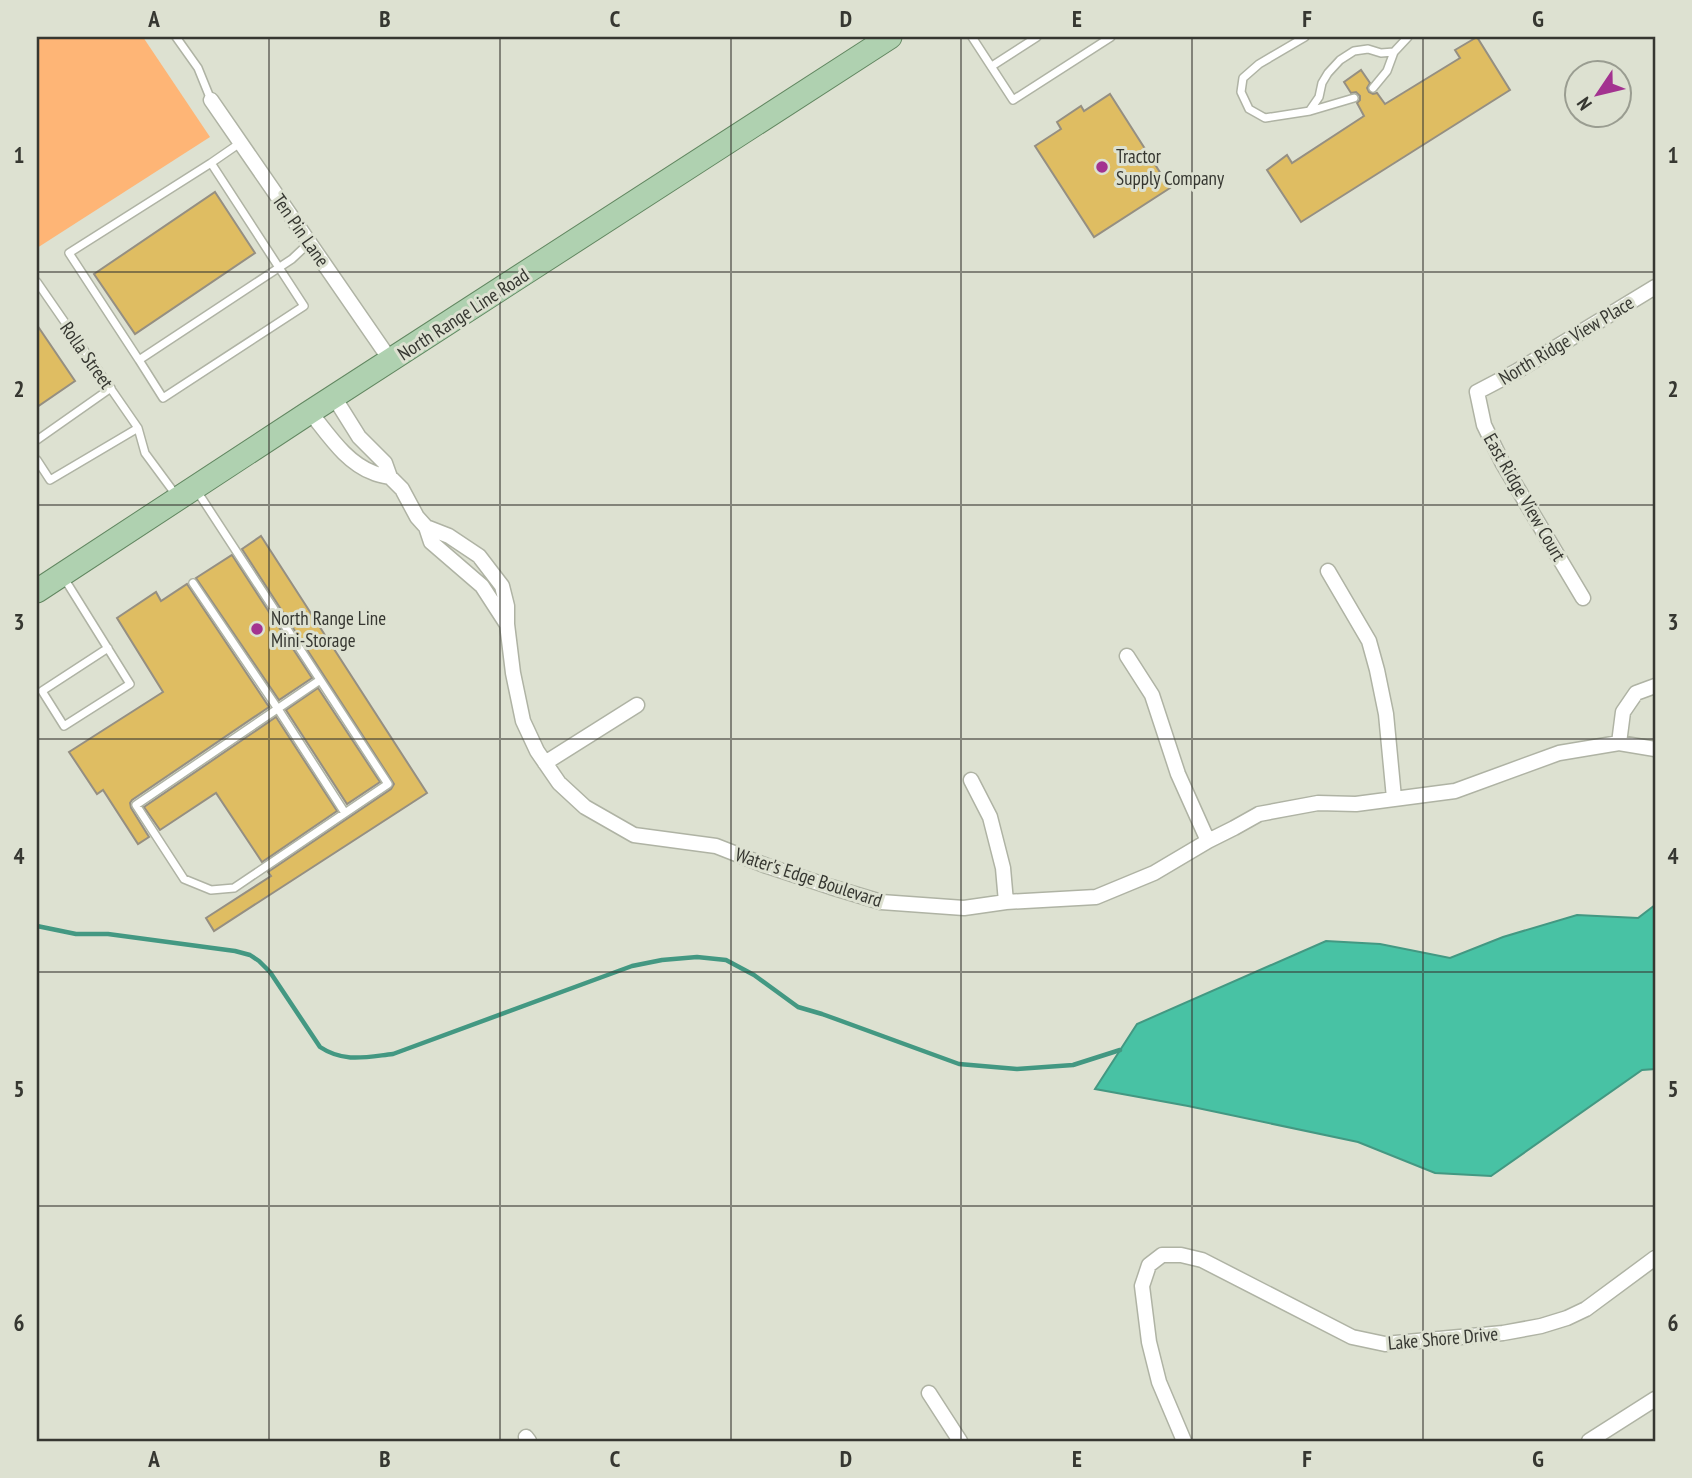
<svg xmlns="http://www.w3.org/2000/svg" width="1692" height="1478" viewBox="0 0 1692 1478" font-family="'PT Sans Narrow',sans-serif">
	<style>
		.green { fill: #feb576 }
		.water { fill: #48c2a4; stroke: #439882; stroke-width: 2 }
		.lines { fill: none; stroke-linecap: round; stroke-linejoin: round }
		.stream { stroke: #439882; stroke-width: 4.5 }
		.building { fill: #dfbd62; stroke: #958f82; stroke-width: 2 }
		.service-casing { stroke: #afb3a4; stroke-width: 10 }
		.minor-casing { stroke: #afb3a4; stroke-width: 17 }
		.primary-casing { stroke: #628761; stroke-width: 25 }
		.service { stroke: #fff; stroke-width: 7 }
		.minor { stroke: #fff; stroke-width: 14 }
		.primary { stroke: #afd1b0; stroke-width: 23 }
		.grid { fill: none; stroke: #363731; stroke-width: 2; stroke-opacity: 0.55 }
		.poi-dot { fill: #a33390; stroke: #dde1d1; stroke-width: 2.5 }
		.labels { text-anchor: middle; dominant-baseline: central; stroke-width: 6; stroke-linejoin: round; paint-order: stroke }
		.poi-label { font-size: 19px; fill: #363731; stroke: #dde1d1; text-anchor: start }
		.street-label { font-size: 19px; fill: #363731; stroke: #dde1d1 }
		.neatline { fill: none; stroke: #363731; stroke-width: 2.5 }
		.grid-label { font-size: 23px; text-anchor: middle; font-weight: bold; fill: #363731 }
	</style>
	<rect width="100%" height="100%" fill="#dde1d1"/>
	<path class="green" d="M 37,37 L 143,37 L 210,137 L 37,248 Z"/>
	<path class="water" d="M 1655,905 L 1655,1069 L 1642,1070 L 1491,1176 L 1435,1173 L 1358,1142 L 1188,1106 L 1095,1089 L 1137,1024 L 1326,941 L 1380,944 L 1450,958 L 1503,937 L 1577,915 L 1638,918 Z"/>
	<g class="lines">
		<path class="stream" d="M 37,926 L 76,934 L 108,934 L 235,951 L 250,955 L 259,961 L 270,972 L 320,1047 C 344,1063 366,1057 393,1054 L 632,966 L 662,960 L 697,957 L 726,960 L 754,975 L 798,1007 L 822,1014 L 959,1064 L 1017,1069 L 1073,1065 L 1120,1050"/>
	</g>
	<path class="building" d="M 1477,37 L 1510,90 L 1301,222 L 1267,170 L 1287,155 L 1292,163 L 1364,116 L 1357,103 L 1360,100 L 1360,96 L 1356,92 L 1351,93 L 1344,82 L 1361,70 L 1370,83 L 1367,88 L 1369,92 L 1373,94 L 1377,93 L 1385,104 L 1460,58 L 1455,50 Z
		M 1110,94 L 1170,188 L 1094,237 L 1035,146 L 1061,129 L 1057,122 L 1081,106 L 1084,111 Z
		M 215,192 L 255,253 L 135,334 L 94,274 Z
		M 37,325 L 75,381 L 37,407 Z
		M 261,536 L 427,793 L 214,931 L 206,918 L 271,876 L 268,872 L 391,789 L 394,784 L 242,549 Z
		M 232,555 L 312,678 L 279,700 L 196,578 Z
		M 187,584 L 269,707 L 132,800 L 130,803 L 131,808 L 149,837 L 138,844 L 103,790 L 97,794 L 69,752 L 163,692 L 117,618 L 156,592 L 161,601 Z
		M 318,688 L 380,782 L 347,804 L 286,710 Z
		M 276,717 L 337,811 L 262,862 L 216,793 L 160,830 L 144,807 Z"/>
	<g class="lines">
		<g class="service-casing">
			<path id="service" d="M 176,37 L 198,68 L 211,100
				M 972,37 L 1013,100 L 1111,37
				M 1305,37 L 1259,64 L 1243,78 L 1241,92 L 1249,109 L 1265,118 L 1310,111 L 1354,98
				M 992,66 L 1037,37
				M 1373,88 L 1387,71 L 1394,52 L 1408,37
				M 1310,110 L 1319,97 L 1322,83 L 1328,73 L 1340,60 L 1354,51 L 1368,49 L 1381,53 L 1394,52
				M 240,143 L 211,163 L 69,253 L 139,360 L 292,259 L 309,243
				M 37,282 L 138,428 L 145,453 L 176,495
				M 139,360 L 163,398 L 304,306 L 211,163
				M 37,440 L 111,388
				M 37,460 L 50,480 L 138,428
				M 197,491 L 388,784 L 234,888 L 211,890 L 184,879 L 136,805 L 320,680
				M 64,578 L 130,684 L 64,726 L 42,691 L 108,648
				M 193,583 L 278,709 L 345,813"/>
		</g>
		<g class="minor-casing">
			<path id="minor" d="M 211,100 L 391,361
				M 334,397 L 359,437 L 385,463 L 390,477 L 402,489 L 417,517 L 426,527 L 449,536 L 479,556 L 502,586 L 507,606 L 507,624 L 513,673 L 523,721 L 537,751 L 559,783 L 585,807 L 634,835 L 716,846 L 767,866 L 831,887 L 881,902 L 964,908 L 1006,902 L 1096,897 L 1154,873 L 1208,841 L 1234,828 L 1259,814 L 1318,803 L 1356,804 L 1455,791 L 1559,753 L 1619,743 L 1655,749
				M 310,412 C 328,434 346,463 374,473 C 379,475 385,476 390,477
				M 426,527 L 431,542 L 482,586 L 506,623
				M 1328,571 L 1369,641 L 1377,670 L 1386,714 L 1394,798
				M 1583,598 L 1503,464 L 1484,425 L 1477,392 L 1517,371 L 1655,287
				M 1127,656 L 1152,695 L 1178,774 L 1208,841
				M 1619,743 L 1623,712 L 1636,693 L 1655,686
				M 545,763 L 637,705
				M 971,780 L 990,817 L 1003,868 L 1006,902
				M 929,1393 L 960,1441
				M 526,1437 L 529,1441
				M 1184,1441 L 1159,1382 L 1149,1342 L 1142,1286 L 1149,1265 L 1162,1255 L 1181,1255 L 1202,1260 L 1352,1337 L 1385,1344 L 1503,1333 L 1541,1326 L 1567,1318 L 1586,1309 L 1655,1258
				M 1589,1441 L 1655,1399"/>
		</g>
		<g class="primary-casing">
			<path id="primary" d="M 37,591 L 310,412 L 890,37"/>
		</g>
		<use href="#service" class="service"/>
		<use href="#minor" class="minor"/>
		<use href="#primary" class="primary"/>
	</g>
	<path class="grid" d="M 269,37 L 269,1441M 500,37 L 500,1441M 731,37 L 731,1441M 961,37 L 961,1441M 1192,37 L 1192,1441M 1423,37 L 1423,1441M 37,272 L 1655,272M 37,505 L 1655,505M 37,739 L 1655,739M 37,972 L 1655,972M 37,1206 L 1655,1206"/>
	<g class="poi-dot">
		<circle cx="1102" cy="167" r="7"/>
		<circle cx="257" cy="629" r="7"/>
	</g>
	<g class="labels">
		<g class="poi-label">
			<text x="1116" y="156">Tractor<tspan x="1116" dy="22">Supply Company</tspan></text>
			<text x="271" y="618">North Range Line<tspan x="271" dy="22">Mini-Storage</tspan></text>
		</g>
		<g class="street-label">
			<text transform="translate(301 230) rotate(55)">Ten Pin Lane</text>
			<text transform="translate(463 314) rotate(-33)">North Range Line Road</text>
			<text transform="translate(1566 340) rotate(-31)">North Ridge View Place</text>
			<text transform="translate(87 355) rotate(55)">Rolla Street</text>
			<text transform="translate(1525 497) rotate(60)">East Ridge View Court</text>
			<text transform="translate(809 877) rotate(18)">Water's Edge Boulevard</text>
			<text transform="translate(1443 1338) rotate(-5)">Lake Shore Drive</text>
		</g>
	</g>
	<rect width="1692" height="1478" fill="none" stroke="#dde1d1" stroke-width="77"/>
	<g transform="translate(1598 94) rotate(235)"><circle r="33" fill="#dde1d1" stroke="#9a9d91" stroke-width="2"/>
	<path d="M0-5L12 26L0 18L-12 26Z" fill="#a33390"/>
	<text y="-10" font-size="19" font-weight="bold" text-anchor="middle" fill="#363731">N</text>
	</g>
	<rect x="38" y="38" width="1616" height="1402" class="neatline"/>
	<g class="grid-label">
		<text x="154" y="27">A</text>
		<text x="385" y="27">B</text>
		<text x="615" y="27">C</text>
		<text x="846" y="27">D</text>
		<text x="1077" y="27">E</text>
		<text x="1307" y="27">F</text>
		<text x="1538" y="27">G</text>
		<text x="19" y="163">1</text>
		<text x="1673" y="163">1</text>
		<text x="19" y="397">2</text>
		<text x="1673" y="397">2</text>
		<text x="19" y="630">3</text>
		<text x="1673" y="630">3</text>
		<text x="19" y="864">4</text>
		<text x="1673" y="864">4</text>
		<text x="19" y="1097">5</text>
		<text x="1673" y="1097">5</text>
		<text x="19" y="1331">6</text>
		<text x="1673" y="1331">6</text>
		<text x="154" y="1467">A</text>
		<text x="385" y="1467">B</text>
		<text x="615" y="1467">C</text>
		<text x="846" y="1467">D</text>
		<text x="1077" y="1467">E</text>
		<text x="1307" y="1467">F</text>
		<text x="1538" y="1467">G</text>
	</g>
</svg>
